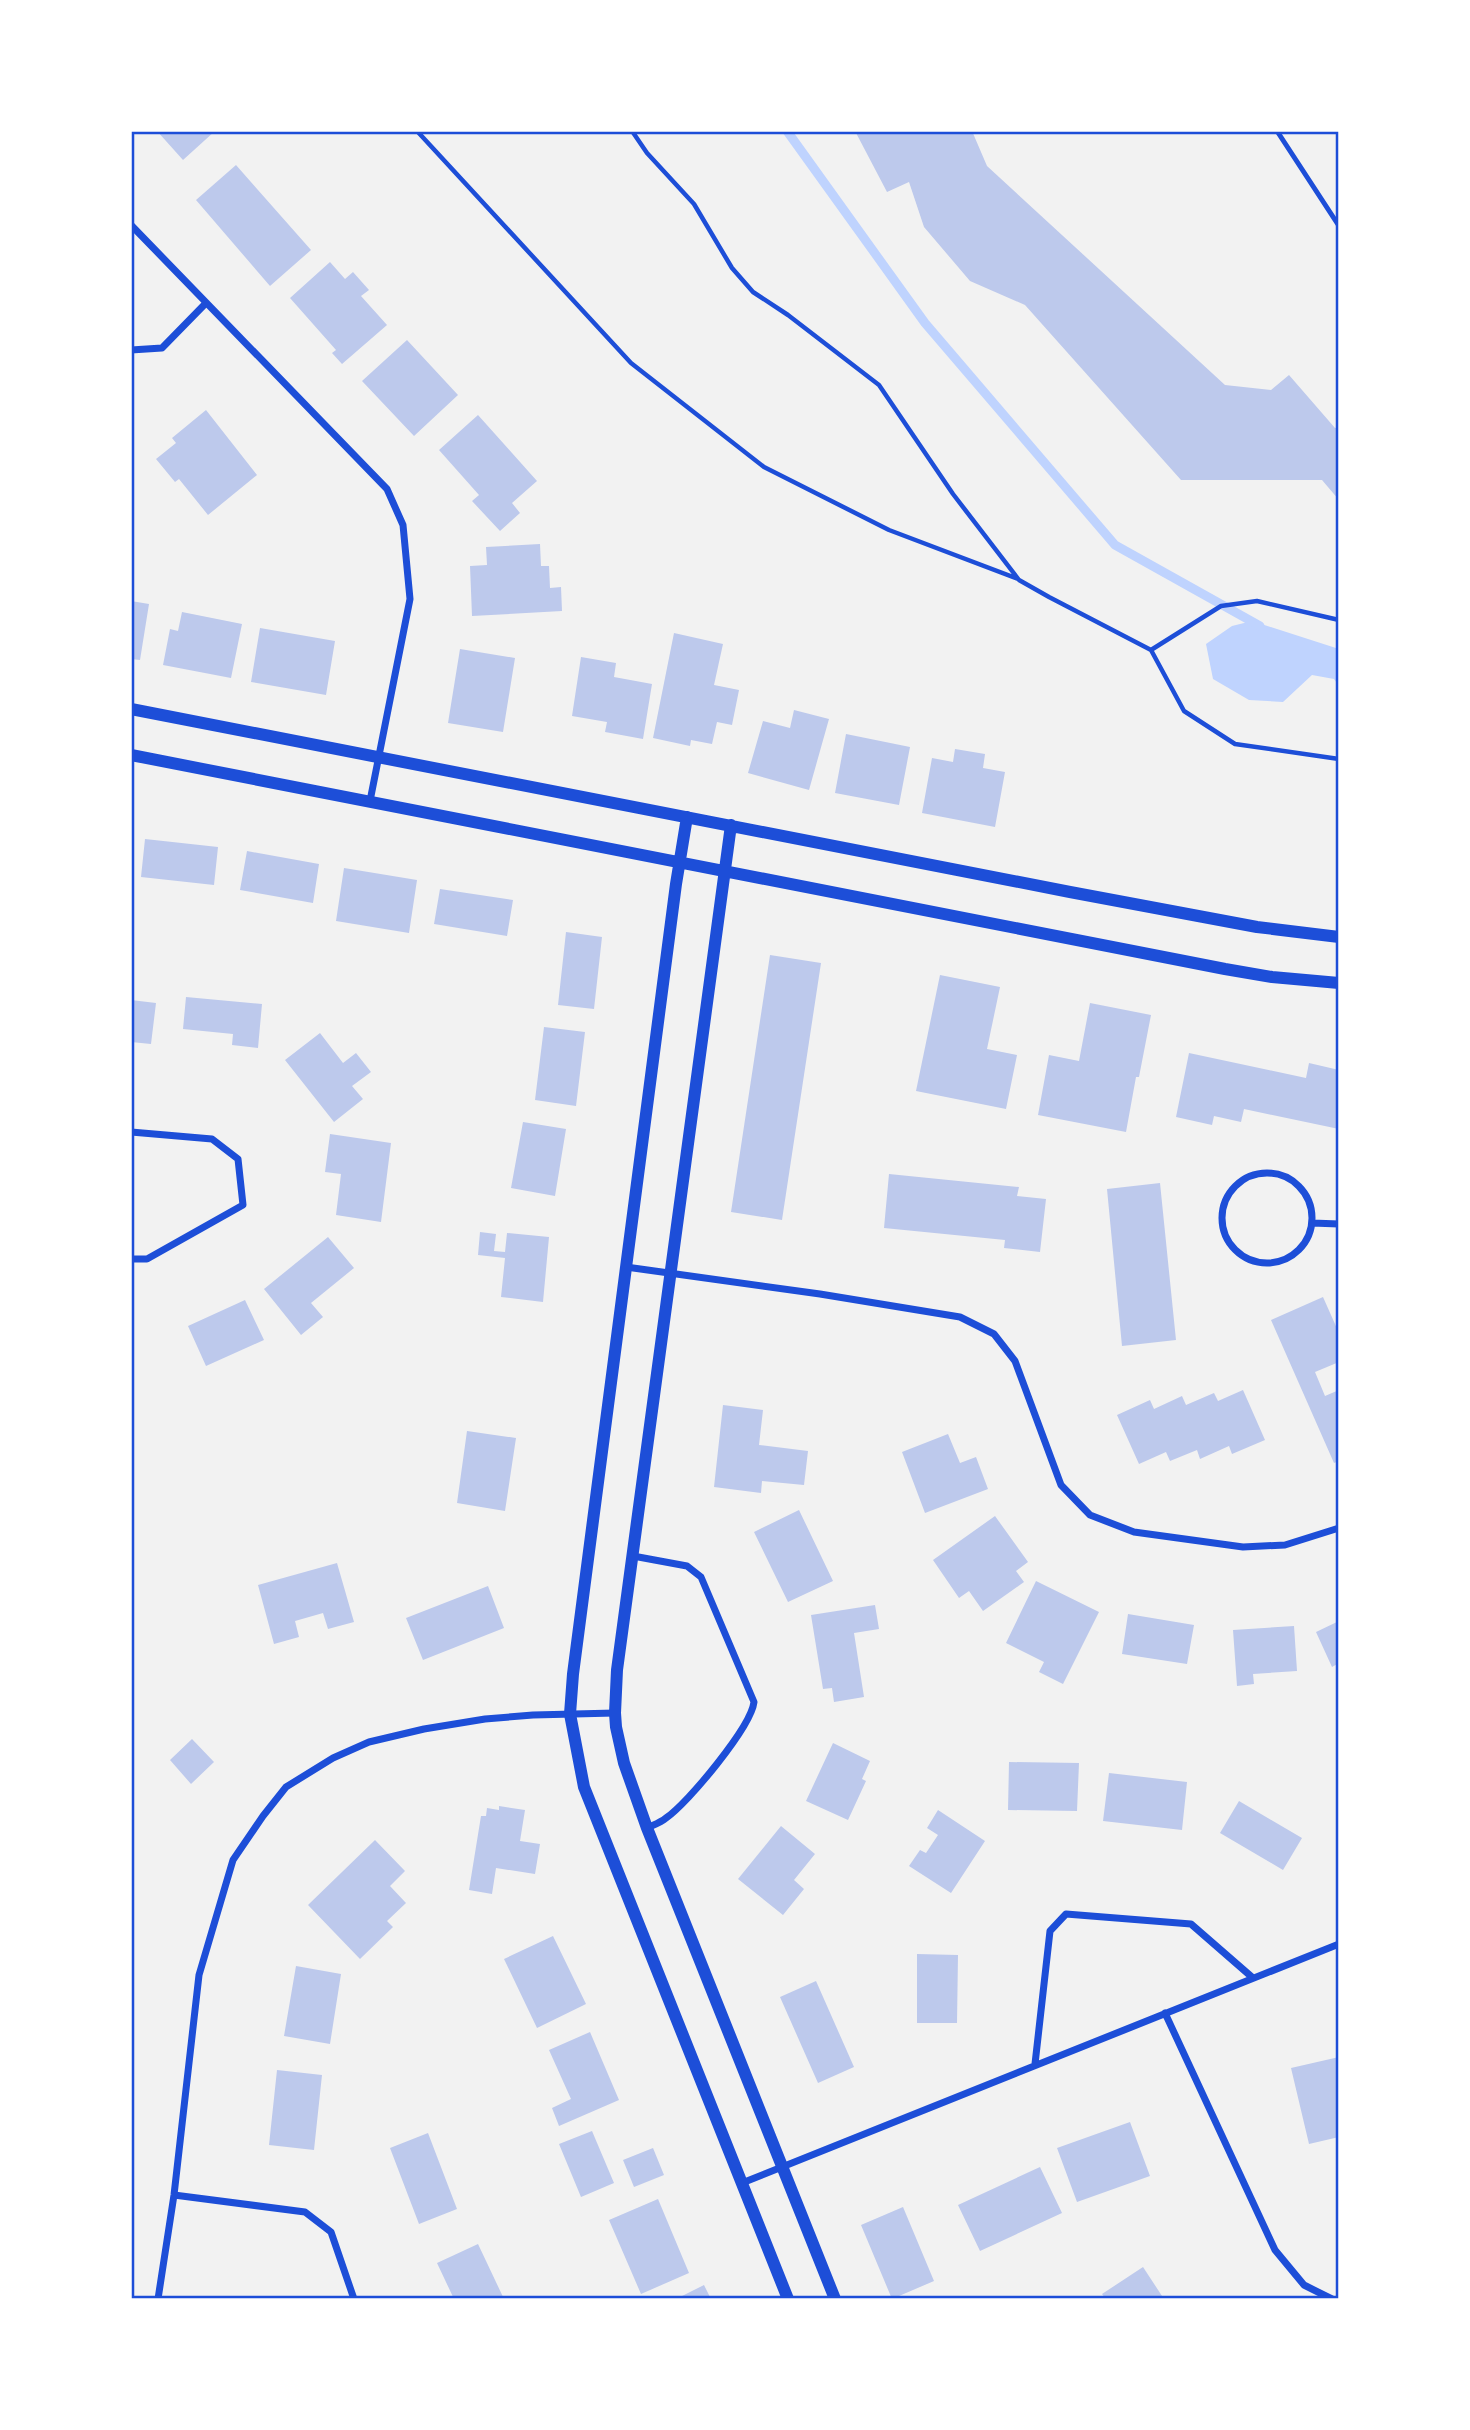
<svg xmlns="http://www.w3.org/2000/svg" width="1470" height="2430" viewBox="0 0 1470 2430" font-family="'Varela Round',sans-serif">
	<style>
		.water { fill: #bfd3fe }
		.lines { fill: none; stroke-linecap: round; stroke-linejoin: round }
		.stream { stroke: #bfd3fe; stroke-width: 9 }
		.building { fill: #bdc9ec }
		.path { stroke: #1d4ed8; stroke-width: 4.5 }
		.service { stroke: #1d4ed8; stroke-width: 5 }
		.minor { stroke: #1d4ed8; stroke-width: 7 }
		.tertiary { stroke: #1d4ed8; stroke-width: 12 }
		.neatline { fill: none; stroke: #1d4ed8; stroke-width: 2.5 }
	</style>
	<rect width="100%" height="100%" fill="#f2f2f2"/>
	<path class="water" d="M 1252,621 L 1339,649 L 1339,686 L 1334,679 L 1312,675 L 1283,702 L 1249,700 L 1213,679 L 1206,644 L 1232,626 Z"/>
	<g class="lines">
		<path class="stream" d="M 787,131 L 925,323 L 1115,545 L 1260,626"/>
	</g>
	<path class="building" d="M 157,131 L 215,131 L 183,160 Z
		M 855,131 L 972,131 L 987,166 L 1225,385 L 1271,390 L 1289,375 L 1335,428 L 1339,427 L 1339,500 L 1322,480 L 1181,480 L 1025,305 L 970,281 L 924,227 L 909,182 L 887,192 Z
		M 236,165 L 311,250 L 270,286 L 196,200 Z
		M 330,262 L 345,279 L 353,272 L 369,290 L 361,296 L 387,325 L 342,364 L 332,353 L 336,350 L 290,298 Z
		M 407,340 L 458,395 L 414,436 L 362,381 Z
		M 206,410 L 257,475 L 208,515 L 179,479 L 175,482 L 156,459 L 176,443 L 172,438 Z
		M 478,415 L 537,481 L 512,503 L 520,513 L 500,531 L 472,501 L 479,495 L 439,450 Z
		M 540,544 L 541,566 L 549,566 L 550,588 L 561,587 L 562,611 L 472,616 L 470,566 L 487,565 L 486,547 Z
		M 131,601 L 149,604 L 140,660 L 131,659 Z
		M 182,612 L 242,624 L 231,678 L 163,665 L 170,629 L 178,631 Z
		M 260,628 L 335,641 L 326,695 L 251,682 Z
		M 674,633 L 723,644 L 714,685 L 739,690 L 732,725 L 717,722 L 712,744 L 691,740 L 690,746 L 653,738 Z
		M 460,649 L 515,658 L 503,732 L 448,723 Z
		M 581,657 L 616,663 L 614,677 L 652,684 L 643,739 L 605,732 L 607,722 L 572,716 Z
		M 794,710 L 829,719 L 809,790 L 748,773 L 763,721 L 790,728 Z
		M 846,734 L 910,747 L 899,805 L 835,793 Z
		M 955,749 L 985,754 L 983,768 L 1005,772 L 995,827 L 922,813 L 932,758 L 953,762 Z
		M 145,839 L 218,847 L 214,885 L 141,877 Z
		M 247,851 L 319,864 L 313,903 L 240,890 Z
		M 344,868 L 417,880 L 409,933 L 336,921 Z
		M 440,889 L 513,900 L 507,936 L 434,924 Z
		M 566,932 L 602,937 L 594,1009 L 558,1005 Z
		M 770,955 L 821,963 L 782,1220 L 731,1212 Z
		M 940,975 L 1000,987 L 987,1049 L 1017,1055 L 1006,1109 L 916,1091 Z
		M 186,997 L 262,1004 L 258,1048 L 232,1045 L 233,1034 L 183,1029 Z
		M 131,1000 L 156,1003 L 151,1044 L 131,1042 Z
		M 1090,1003 L 1151,1015 L 1139,1077 L 1136,1077 L 1126,1132 L 1038,1115 L 1049,1055 L 1079,1061 Z
		M 544,1027 L 585,1032 L 576,1106 L 535,1100 Z
		M 320,1033 L 343,1063 L 356,1053 L 371,1072 L 352,1086 L 363,1099 L 334,1122 L 285,1060 Z
		M 1189,1053 L 1306,1078 L 1309,1063 L 1339,1070 L 1339,1129 L 1244,1109 L 1241,1122 L 1214,1116 L 1212,1125 L 1176,1117 Z
		M 523,1122 L 566,1129 L 555,1196 L 511,1188 Z
		M 330,1134 L 391,1143 L 381,1222 L 336,1215 L 341,1174 L 325,1172 Z
		M 889,1174 L 1019,1187 L 1017,1196 L 1046,1199 L 1040,1252 L 1004,1248 L 1005,1240 L 884,1228 Z
		M 1160,1183 L 1176,1340 L 1122,1346 L 1107,1189 Z
		M 480,1232 L 496,1234 L 494,1251 L 505,1252 L 507,1233 L 549,1237 L 543,1302 L 501,1297 L 505,1258 L 478,1255 Z
		M 328,1237 L 354,1268 L 311,1303 L 323,1317 L 301,1335 L 264,1289 Z
		M 1323,1297 L 1339,1333 L 1339,1362 L 1315,1372 L 1325,1396 L 1339,1390 L 1339,1461 L 1334,1463 L 1271,1320 Z
		M 245,1300 L 264,1340 L 206,1366 L 188,1326 Z
		M 1243,1390 L 1265,1440 L 1232,1454 L 1229,1446 L 1200,1459 L 1197,1450 L 1170,1461 L 1166,1452 L 1139,1464 L 1117,1415 L 1150,1400 L 1154,1409 L 1182,1396 L 1186,1405 L 1214,1393 L 1218,1401 Z
		M 723,1405 L 763,1410 L 759,1445 L 808,1451 L 804,1485 L 762,1481 L 761,1493 L 714,1487 Z
		M 467,1431 L 516,1438 L 505,1511 L 457,1503 Z
		M 948,1434 L 960,1463 L 976,1457 L 988,1489 L 925,1513 L 902,1452 Z
		M 799,1510 L 833,1581 L 788,1602 L 754,1532 Z
		M 995,1516 L 1028,1562 L 1016,1571 L 1024,1582 L 983,1611 L 969,1591 L 959,1598 L 933,1560 Z
		M 337,1563 L 354,1622 L 328,1629 L 323,1613 L 295,1621 L 299,1637 L 274,1644 L 258,1585 Z
		M 1036,1581 L 1099,1612 L 1063,1684 L 1039,1672 L 1044,1662 L 1006,1643 Z
		M 488,1586 L 504,1628 L 423,1660 L 406,1618 Z
		M 875,1605 L 879,1629 L 854,1633 L 864,1697 L 834,1702 L 832,1688 L 823,1689 L 811,1615 Z
		M 1128,1614 L 1194,1625 L 1187,1664 L 1122,1654 Z
		M 1339,1621 L 1339,1663 L 1332,1667 L 1316,1632 Z
		M 1294,1626 L 1297,1671 L 1253,1674 L 1254,1684 L 1237,1686 L 1233,1630 Z
		M 192,1739 L 214,1762 L 191,1784 L 170,1760 Z
		M 833,1743 L 870,1761 L 862,1779 L 866,1781 L 848,1820 L 806,1801 Z
		M 1009,1762 L 1079,1763 L 1077,1811 L 1008,1810 Z
		M 1109,1773 L 1187,1782 L 1182,1830 L 1103,1821 Z
		M 1239,1801 L 1302,1838 L 1283,1870 L 1220,1833 Z
		M 499,1806 L 525,1810 L 520,1841 L 540,1844 L 535,1874 L 496,1868 L 492,1894 L 469,1890 L 481,1816 L 486,1816 L 487,1808 L 499,1810 Z
		M 938,1810 L 985,1841 L 951,1893 L 909,1866 L 920,1850 L 926,1853 L 938,1835 L 927,1828 Z
		M 781,1826 L 815,1854 L 794,1880 L 804,1889 L 783,1915 L 738,1879 Z
		M 375,1840 L 405,1871 L 390,1886 L 406,1903 L 387,1921 L 393,1927 L 360,1959 L 308,1905 Z
		M 553,1936 L 586,2004 L 537,2028 L 504,1959 Z
		M 917,1954 L 958,1955 L 957,2023 L 917,2023 Z
		M 296,1966 L 341,1974 L 330,2044 L 284,2036 Z
		M 816,1981 L 854,2067 L 818,2083 L 780,1997 Z
		M 590,2032 L 619,2100 L 559,2126 L 552,2108 L 571,2099 L 549,2050 Z
		M 1339,2057 L 1339,2137 L 1309,2144 L 1291,2068 Z
		M 277,2070 L 322,2075 L 314,2150 L 269,2145 Z
		M 1130,2122 L 1150,2176 L 1077,2202 L 1057,2148 Z
		M 592,2131 L 614,2183 L 581,2197 L 559,2144 Z
		M 428,2133 L 457,2209 L 419,2224 L 390,2148 Z
		M 653,2148 L 664,2175 L 634,2187 L 623,2160 Z
		M 1040,2167 L 1062,2213 L 980,2251 L 958,2205 Z
		M 658,2199 L 689,2273 L 641,2294 L 609,2220 Z
		M 903,2207 L 934,2281 L 892,2299 L 861,2225 Z
		M 478,2244 L 504,2299 L 454,2299 L 437,2263 Z
		M 1143,2267 L 1164,2299 L 1106,2299 L 1102,2294 Z
		M 704,2285 L 711,2299 L 676,2299 Z"/>
	<g class="lines">
		<path class="path" d="M 417,131 L 631,363 L 764,467 L 889,530 L 1018,579
			M 632,131 L 647,153 L 694,204 L 732,268 L 753,292 L 788,315 L 879,385 L 953,494 L 1019,580 L 1049,597 L 1151,650 L 1221,606 L 1257,601 L 1339,620
			M 1151,650 L 1184,711 L 1235,744 L 1339,759"/>
		<path class="service" d="M 1277,131 L 1339,226"/>
		<path class="minor" d="M 131,225 L 387,489 L 403,525 L 410,599 L 370,801
			M 131,350 L 162,348 L 206,303
			M 131,1132 L 212,1139 L 238,1159 L 243,1205 L 147,1259 L 131,1259
			M1222 1218a45 45 0 1 1 90 0a45 45 0 1 1-90 0Z
			M 1312,1223 L 1339,1224
			M 626,1267 L 820,1294 L 960,1317 L 994,1334 L 1015,1361 L 1061,1485 L 1090,1515 L 1134,1532 L 1243,1547 L 1285,1545 L 1339,1528
			M 633,1556 L 687,1566 L 701,1577 L 754,1702 C 751,1727 688,1803 666,1818 C 660,1823 653,1825 647,1828
			M 1165,2013 L 1275,2250 L 1304,2285 L 1332,2299
			M 1035,2064 L 1050,1931 L 1066,1914 L 1191,1924 L 1253,1978
			M 742,2183 L 1339,1944
			M 174,2195 L 305,2212 L 331,2232 L 354,2299
			M 158,2299 L 174,2195 L 199,1975 L 233,1860 L 263,1816 L 286,1787 L 333,1758 L 369,1742 L 424,1729 L 485,1719 L 533,1715 L 615,1713"/>
		<path class="tertiary" d="M 131,709 L 1070,892 L 1257,927 L 1339,937
			M 131,755 L 1225,969 L 1272,977 L 1339,983
			M 687,817 L 676,884 L 573,1674 L 570,1714 L 584,1787 L 788,2299
			M 731,825 L 617,1670 L 615,1713 L 616,1727 L 624,1763 L 647,1828 L 835,2299"/>
	</g>
	<rect width="1470" height="2430" fill="none" stroke="#ffffff" stroke-width="266"/>
	<rect x="133" y="133" width="1204" height="2164" class="neatline"/>
</svg>
